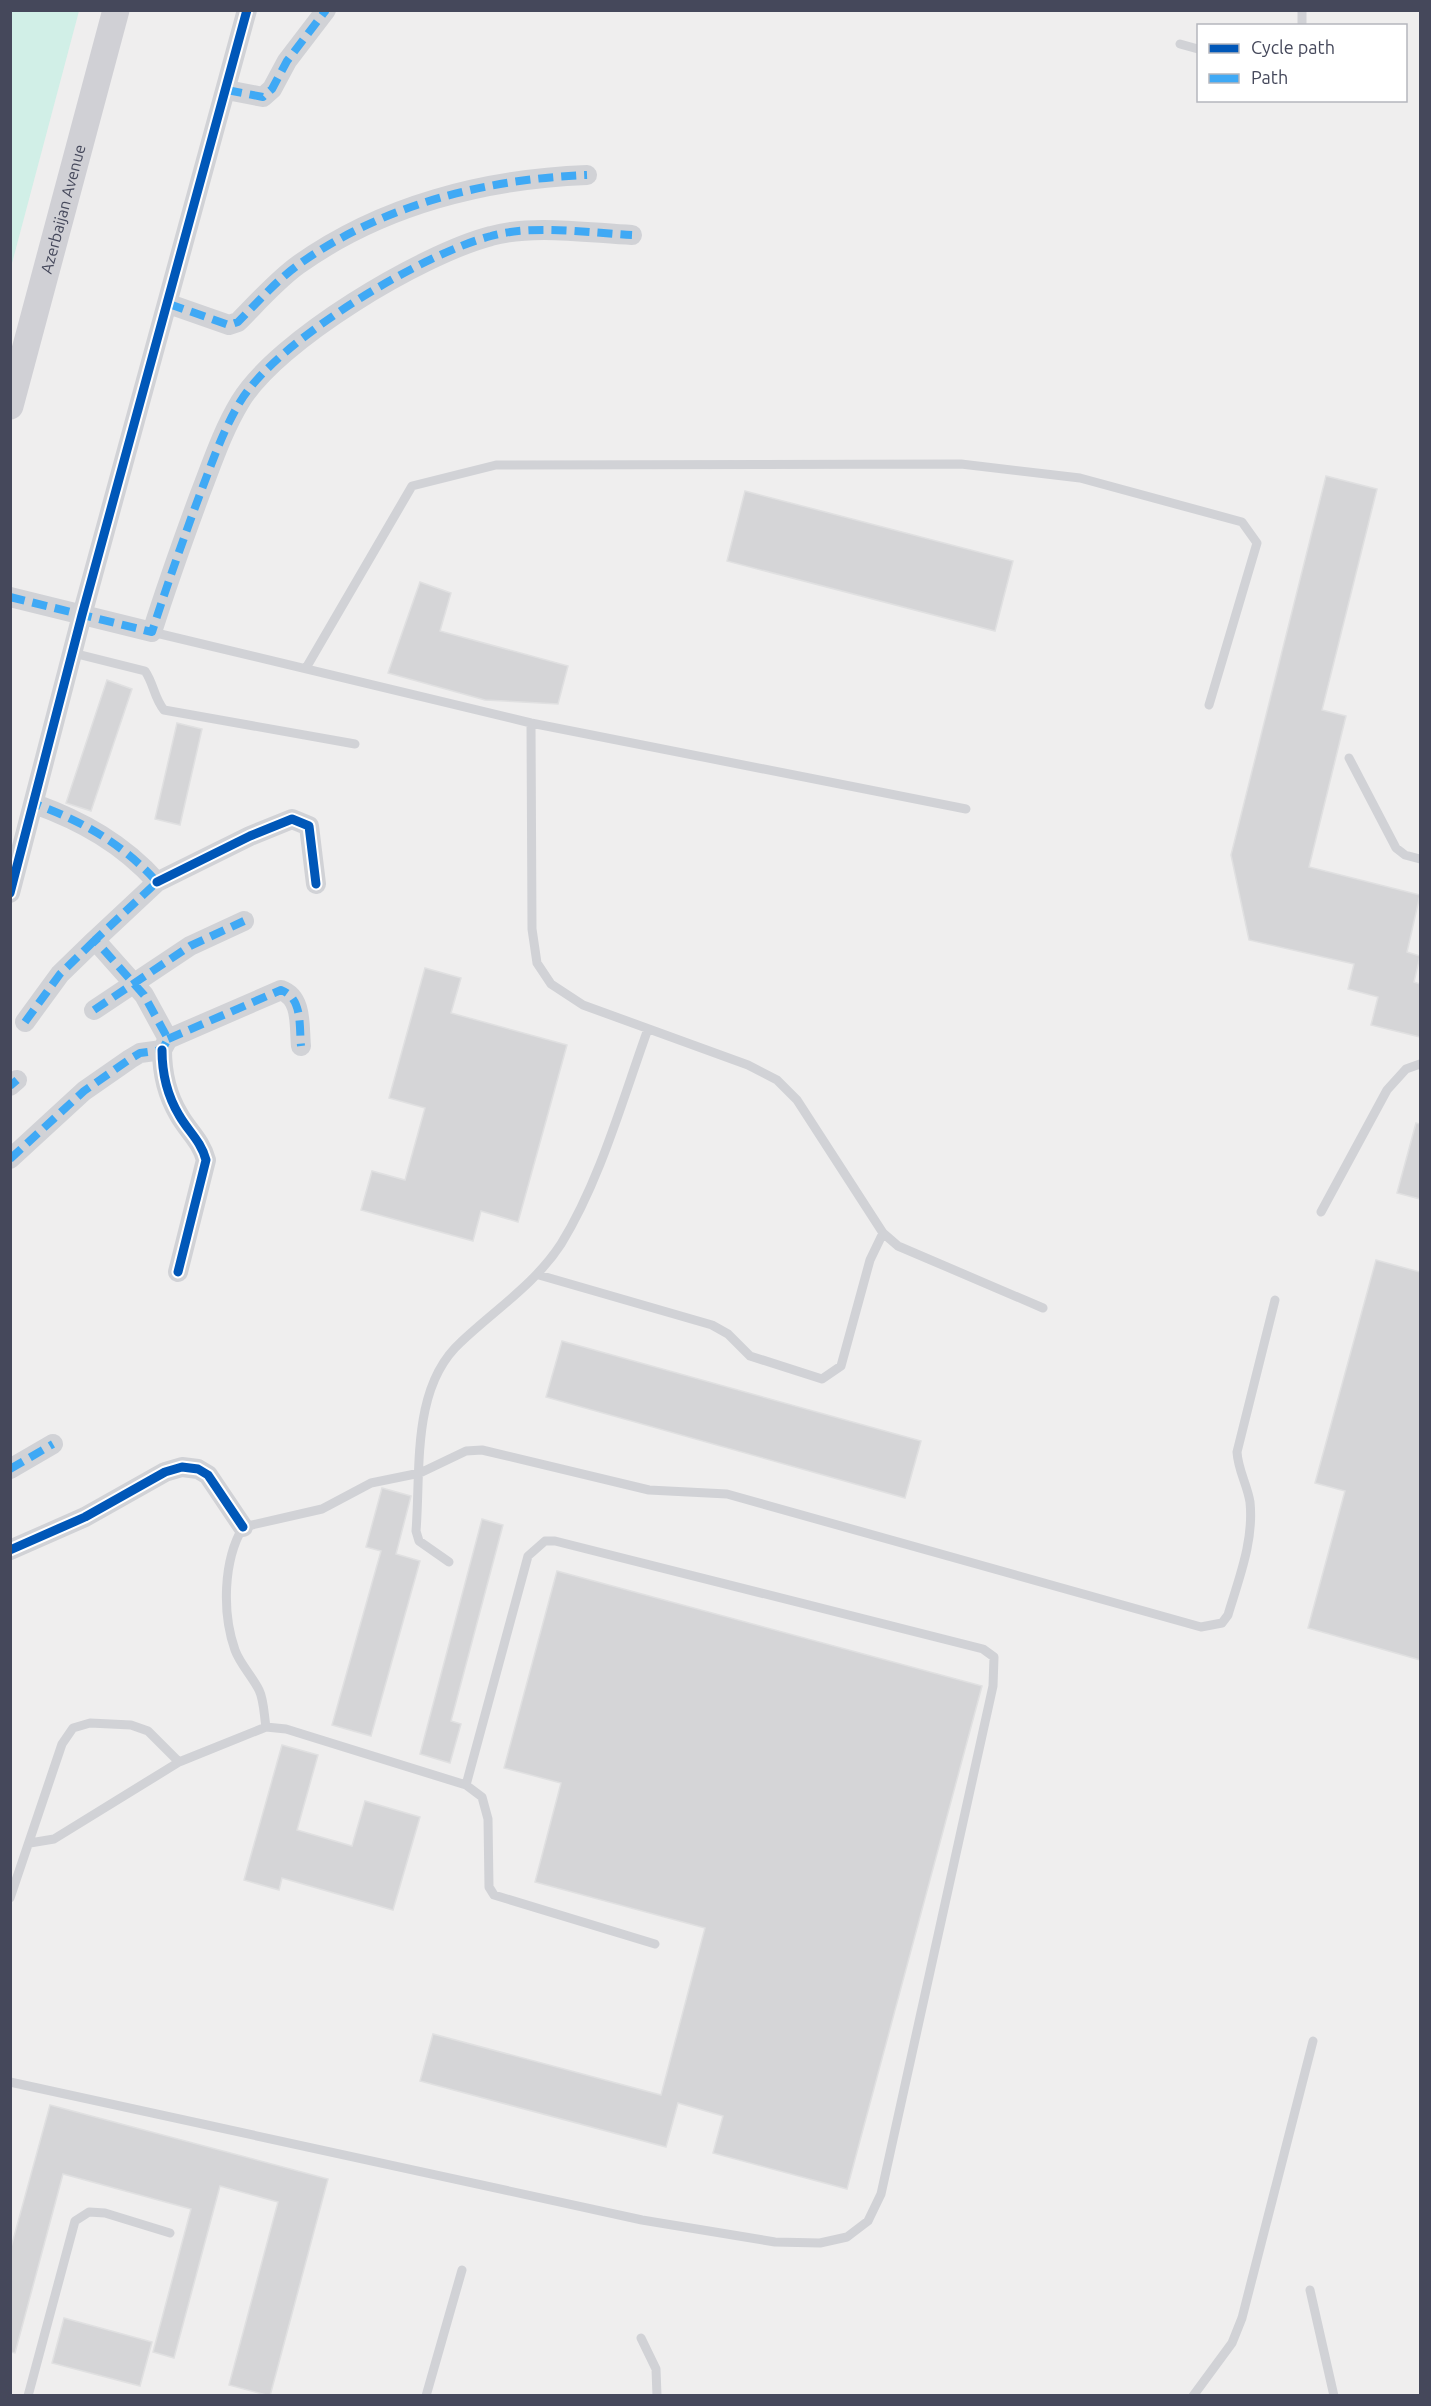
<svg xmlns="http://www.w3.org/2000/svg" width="1431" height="2406" viewBox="0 0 1431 2406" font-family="Ubuntu,sans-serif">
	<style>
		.green { fill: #d1efe7 }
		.building { fill: #d5d5d7; stroke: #e0e0e1; stroke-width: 1.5 }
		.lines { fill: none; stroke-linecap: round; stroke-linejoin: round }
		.lane { stroke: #d1d2d6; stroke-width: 9 }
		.street { stroke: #d1d2d6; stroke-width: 20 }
		.secondary { stroke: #d0d0d5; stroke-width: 27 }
		.quiet { stroke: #3fa9f5; stroke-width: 8; stroke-dasharray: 15 8; stroke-linecap: butt }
		.cycleway-casing { stroke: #fff; stroke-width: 13 }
		.cycleway { stroke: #0057b8; stroke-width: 9 }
		.labels { text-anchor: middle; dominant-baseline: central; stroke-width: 4.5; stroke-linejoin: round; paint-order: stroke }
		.street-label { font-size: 16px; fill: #45485b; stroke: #fff }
	</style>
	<rect width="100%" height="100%" fill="#efeeee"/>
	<path class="green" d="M 11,10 L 79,11 L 11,267 L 10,11 Z"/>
	<path class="building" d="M 1326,476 L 1377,489 L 1322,710 L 1346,716 L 1309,867 L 1420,895 L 1407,952 L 1420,956 L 1414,982 L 1420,984 L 1420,1037 L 1371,1025 L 1378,997 L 1348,989 L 1354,964 L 1249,940 L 1231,855 Z
		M 745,491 L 1013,561 L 995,631 L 727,561 Z
		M 420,582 L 451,593 L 440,631 L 568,666 L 558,704 L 485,700 L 388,673 Z
		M 107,680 L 132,689 L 91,811 L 66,803 Z
		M 177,723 L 202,729 L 180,825 L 155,819 Z
		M 425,968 L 461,978 L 451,1013 L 567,1045 L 518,1222 L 481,1211 L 473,1241 L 361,1210 L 372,1171 L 405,1180 L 425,1108 L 389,1098 Z
		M 1416,1123 L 1420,1124 L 1420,1199 L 1397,1193 Z
		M 1376,1260 L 1420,1272 L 1420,1660 L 1308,1628 L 1345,1491 L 1315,1483 Z
		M 562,1341 L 921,1441 L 905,1498 L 546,1397 Z
		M 382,1488 L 411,1496 L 396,1554 L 420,1561 L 371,1736 L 332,1725 L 381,1551 L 366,1547 Z
		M 482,1519 L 503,1525 L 451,1721 L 461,1724 L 450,1763 L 420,1754 Z
		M 557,1571 L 982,1686 L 847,2189 L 713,2153 L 723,2116 L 678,2103 L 666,2147 L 420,2081 L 433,2034 L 661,2095 L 705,1928 L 535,1882 L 561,1783 L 504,1768 Z
		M 282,1745 L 318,1755 L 297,1830 L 352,1846 L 365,1801 L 420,1817 L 393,1910 L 282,1878 L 279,1890 L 244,1880 Z
		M 50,2105 L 328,2179 L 270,2396 L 229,2385 L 278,2202 L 220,2186 L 174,2358 L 153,2352 L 191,2209 L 63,2174 L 15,2353 L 10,2352 L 10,2251 Z
		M 64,2318 L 152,2342 L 140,2386 L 52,2363 Z"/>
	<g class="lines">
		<path class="lane" d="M 1302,10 L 1302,26
			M 1180,44 L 1198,49
			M 152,632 L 531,723 L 966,809
			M 73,653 L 145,671 C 154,684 154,698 164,710 L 355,744
			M 306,668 L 412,486 L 496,465 L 961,464 L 1080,478 L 1242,522 L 1257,543 L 1209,705
			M 531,723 L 532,929 L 537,963 L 551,984 L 583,1005 L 748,1065 L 777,1080 L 797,1100 L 883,1233 L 898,1246 L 1043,1308
			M 1349,758 L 1396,848 L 1405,855 L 1420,859
			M 1321,1212 L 1387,1090 L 1406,1069 L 1420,1064
			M 539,1275 L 712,1325 L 728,1334 L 750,1356 L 822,1379 L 841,1366 L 870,1260 L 883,1233
			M 449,1562 L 419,1541 L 416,1531 C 421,1469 411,1387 461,1342 C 496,1309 535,1284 561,1244 C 600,1181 623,1098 648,1029
			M 266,1727 C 264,1715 264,1700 259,1690 C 252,1676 240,1664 235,1650 C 222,1613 223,1561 243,1527 L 322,1509 L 371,1483 L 420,1473 L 466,1451 L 482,1450 L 649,1490 L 727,1494 L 1201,1627 L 1222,1623 L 1228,1615 C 1239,1578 1254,1541 1250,1502 C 1247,1484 1238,1470 1237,1452 L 1275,1300
			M 179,1762 L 266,1727 L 286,1729 L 466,1785 L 482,1797 L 488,1819 L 489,1887 L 494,1895 L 655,1944
			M 10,1898 L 62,1744 L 73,1728 L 90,1723 L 131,1725 L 148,1731 L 179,1762 L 54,1839 L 30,1843
			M 10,2082 L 642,2220 L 775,2242 L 820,2243 L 847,2237 L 868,2221 L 881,2194 L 993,1686 L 994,1657 L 983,1649 L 555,1541 L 545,1541 L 528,1556 L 466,1785
			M 1310,2290 L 1334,2396
			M 641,2338 L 656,2369 L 657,2396
			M 28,2396 L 75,2221 L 89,2212 L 105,2213 L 170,2233
			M 426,2396 L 462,2270
			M 1193,2396 L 1232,2343 L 1242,2318 L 1313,2041"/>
		<path class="street" d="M 227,90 L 263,97 L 272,89 L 287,61 L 326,10
			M 169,304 L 229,325 L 238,322 C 257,303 276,281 298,265 C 382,205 485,179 587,175
			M 10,597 L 152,632 C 167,585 183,540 200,494 C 212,463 223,430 240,402 C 277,340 422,254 491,236 C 533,224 589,233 632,235
			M 157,882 L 250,836 L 292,819 L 309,826 L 316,884
			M 10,893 L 82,615 L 247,10
			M 94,1010 L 190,946 L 244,921
			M 25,1022 L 60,974 L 95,940
			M 168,1039 L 281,990 C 303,998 299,1026 301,1046
			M 162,1050 C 162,1074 167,1095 179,1115 C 188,1131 201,1141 206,1160 L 178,1272
			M 10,1086 L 17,1080
			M 10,1159 L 84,1091 L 130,1059 L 140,1053 L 162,1050 L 168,1039 L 144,995 L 95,940 L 157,882 C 123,844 82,821 35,804
			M 10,1469 L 53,1444
			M 10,1550 L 85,1517 L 165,1472 L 182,1467 L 198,1469 L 208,1475 L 243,1527"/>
		<path class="secondary" id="s1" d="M 10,406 L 116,10"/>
		<path class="quiet" d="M 227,90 L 263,97 L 272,89 L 287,61 L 326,10
			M 169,304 L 229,325 L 238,322 C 257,303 276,281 298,265 C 382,205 485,179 587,175
			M 10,597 L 152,632 C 167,585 183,540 200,494 C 212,463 223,430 240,402 C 277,340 422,254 491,236 C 533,224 589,233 632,235
			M 94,1010 L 190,946 L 244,921
			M 25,1022 L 60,974 L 95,940
			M 168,1039 L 281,990 C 303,998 299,1026 301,1046
			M 10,1086 L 17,1080
			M 10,1159 L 84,1091 L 130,1059 L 140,1053 L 162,1050 L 168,1039 L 144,995 L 95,940 L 157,882 C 123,844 82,821 35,804
			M 10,1469 L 53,1444"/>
		<g class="cycleway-casing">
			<path id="cycleway" d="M 157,882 L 250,836 L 292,819 L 309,826 L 316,884
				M 10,893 L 82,615 L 247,10
				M 162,1050 C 162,1074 167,1095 179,1115 C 188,1131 201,1141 206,1160 L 178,1272
				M 10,1550 L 85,1517 L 165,1472 L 182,1467 L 198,1469 L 208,1475 L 243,1527"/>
		</g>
		<use href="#cycleway" class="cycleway"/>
	</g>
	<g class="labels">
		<g class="street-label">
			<text stroke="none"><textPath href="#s1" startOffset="204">Azerbaijan Avenue</textPath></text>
		</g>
	</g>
	<rect width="1431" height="2406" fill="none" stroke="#45485b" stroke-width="24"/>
	<rect x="1197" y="24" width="210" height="78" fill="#ffffff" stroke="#b5b6bd" stroke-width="1.5"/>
	<rect x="1209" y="44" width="30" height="9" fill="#0057b8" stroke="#b5b6bd" stroke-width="1.5"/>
	<text x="1251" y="54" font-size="18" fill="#45485b">Cycle path</text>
	<rect x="1209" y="74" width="30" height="9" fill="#3fa9f5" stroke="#b5b6bd" stroke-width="1.5"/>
	<text x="1251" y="84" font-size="18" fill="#45485b">Path</text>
</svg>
